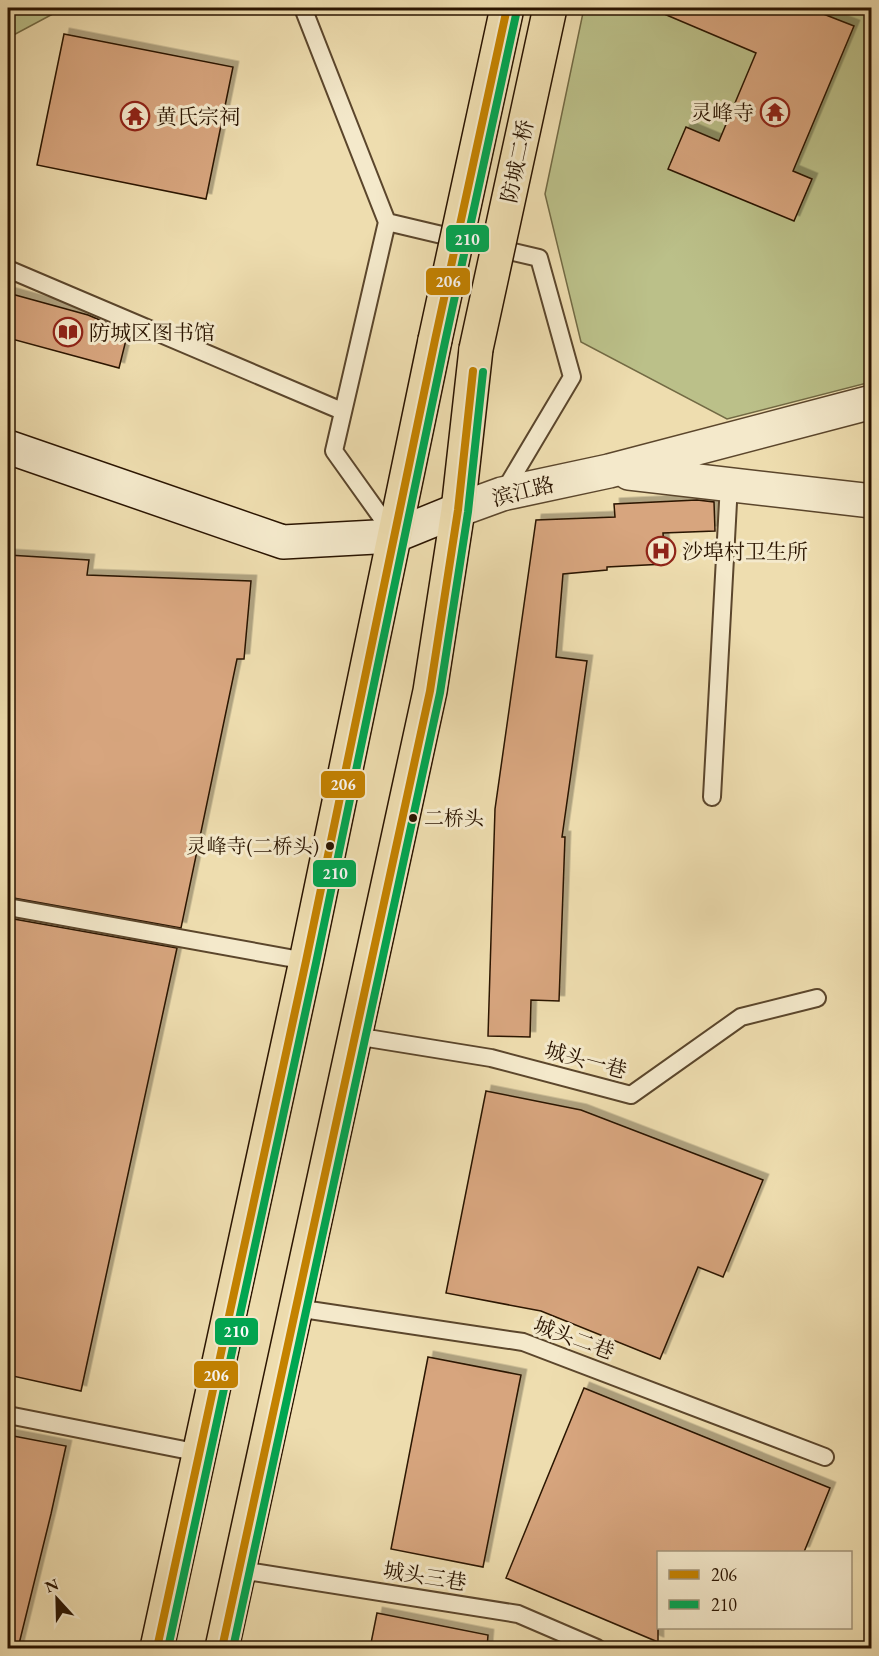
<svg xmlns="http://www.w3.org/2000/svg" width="879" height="1656" viewBox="0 0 879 1656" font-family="'EB Garamond','Noto Serif SC',serif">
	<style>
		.green { fill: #bbc089; stroke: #726a44; stroke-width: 1.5 }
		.building { fill: #d7a57e; stroke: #2a1400; stroke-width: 1.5; filter: url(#shadow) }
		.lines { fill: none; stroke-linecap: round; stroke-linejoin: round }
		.lane-casing { stroke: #5b462c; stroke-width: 20 }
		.street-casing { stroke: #5b462c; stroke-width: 36 }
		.secondary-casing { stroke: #2a1400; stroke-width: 36 }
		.primary-casing { stroke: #2a1400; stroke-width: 36 }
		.lane { stroke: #f4e9cb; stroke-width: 16 }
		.street { stroke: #f4e9cb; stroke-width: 33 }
		.secondary { stroke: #f4e9cb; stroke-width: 33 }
		.primary { stroke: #eeddaf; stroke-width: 33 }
		.primary-bridge-casing { stroke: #2a1400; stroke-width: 36; stroke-linecap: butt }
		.primary-bridge { stroke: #eeddaf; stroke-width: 33 }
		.bus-1-casing { stroke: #f4e9cb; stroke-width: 12 }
		.bus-2-casing { stroke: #f4e9cb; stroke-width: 12 }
		.bus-1 { stroke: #c48200; stroke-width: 8 }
		.bus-2 { stroke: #00a651; stroke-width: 8 }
		.bus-dot { fill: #2a1400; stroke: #f4e9cb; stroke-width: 2 }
		.labels { text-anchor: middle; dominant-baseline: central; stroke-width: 6; stroke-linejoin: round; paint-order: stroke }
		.bus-label { font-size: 20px; fill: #2a1400; stroke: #f4e9cb; text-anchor: start }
		.poi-label { font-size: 21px; fill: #2a1400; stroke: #f4e9cb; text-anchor: start }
		.street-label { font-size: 21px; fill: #2a1400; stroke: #f4e9cb }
		.line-badge { stroke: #f4e9cb; stroke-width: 2 }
		.badge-label { font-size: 16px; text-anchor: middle; font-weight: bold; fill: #fff }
	</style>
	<defs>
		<filter id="shadow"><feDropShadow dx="5.5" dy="-5.5" stdDeviation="0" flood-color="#0004"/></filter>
	</defs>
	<rect width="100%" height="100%" fill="#eeddaf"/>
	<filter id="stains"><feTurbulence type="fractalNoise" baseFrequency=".00333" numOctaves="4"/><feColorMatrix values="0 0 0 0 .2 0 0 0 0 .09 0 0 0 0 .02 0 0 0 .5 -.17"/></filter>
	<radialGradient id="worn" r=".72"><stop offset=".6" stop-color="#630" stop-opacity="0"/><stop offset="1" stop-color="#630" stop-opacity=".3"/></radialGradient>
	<path class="green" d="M 8,8 L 64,8 L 8,38 Z
		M 584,8 L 871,8 L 871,382 L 727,419 L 581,342 L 545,194 Z"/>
	<path class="building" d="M 650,8 L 808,8 L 854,26 L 793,171 L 812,179 L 794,221 L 668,169 L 686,127 L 719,141 L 756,53 Z
		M 64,34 L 233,67 L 206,199 L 37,165 Z
		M 8,293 L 88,315 L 128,332 L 119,368 L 8,338 Z
		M 697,500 L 714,502 L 715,531 L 663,533 L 665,564 L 607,567 L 607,570 L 563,574 L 556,657 L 587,661 L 562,837 L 565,837 L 559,1001 L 531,1000 L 530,1037 L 488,1036 L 495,809 L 536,520 L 615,517 L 614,504 Z
		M 8,555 L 89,560 L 87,575 L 251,581 L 244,659 L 237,659 L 181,928 L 8,897 Z
		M 8,918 L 177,948 L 81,1391 L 8,1375 Z
		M 486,1091 L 581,1110 L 763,1180 L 723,1277 L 698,1267 L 660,1359 L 541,1311 L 446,1293 Z
		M 428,1357 L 521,1375 L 483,1567 L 391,1549 Z
		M 584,1388 L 830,1488 L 804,1552 L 658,1552 L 658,1642 L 506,1578 Z
		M 8,1435 L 66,1446 L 51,1514 L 18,1648 L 8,1646 Z
		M 377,1613 L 488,1635 L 487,1648 L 370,1648 Z"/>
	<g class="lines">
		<g class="lane-casing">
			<path id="lane" d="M 303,8 L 387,222 L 334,451 L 394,535
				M 387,222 L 539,258 L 572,377 L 503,493
				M 8,269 L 342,411
				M 712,797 L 729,484
				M 8,907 L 306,961
				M 355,1036 L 491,1058 L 631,1095 L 741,1017 L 817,998
				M 296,1308 L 523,1342 L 825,1457
				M 8,1415 L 200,1453
				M 240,1570 L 518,1614 L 597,1648"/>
		</g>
		<g class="street-casing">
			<path id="street" d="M 629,473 L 872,501
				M 458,510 L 502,494 L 609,471 L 872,402"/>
		</g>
		<g class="secondary-casing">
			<path id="secondary" d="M 8,447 L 283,542 L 394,536 L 458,510"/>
		</g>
		<g class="primary-casing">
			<path id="primary" d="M 157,1648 L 306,961 L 435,340
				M 222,1648 L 430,691 L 458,510 L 476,349"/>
		</g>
		<use href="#lane" class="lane"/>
		<use href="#street" class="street"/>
		<use href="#secondary" class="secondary"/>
		<use href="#primary" class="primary"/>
		<g class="primary-bridge-casing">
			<path id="primary-bridge" d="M 435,340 L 507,8
				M 476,349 L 550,8"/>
		</g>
		<use href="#primary-bridge" class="primary-bridge"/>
		<g class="bus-1-casing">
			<path id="bus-1" d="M 157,1648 L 306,961 L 435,340 L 507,8
				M 222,1648 L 430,691 L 458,510 L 473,371"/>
		</g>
		<g class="bus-2-casing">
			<path id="bus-2" d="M 168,1648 L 316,963 L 445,342 L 517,10
				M 233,1648 L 440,693 L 468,512 L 483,372"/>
		</g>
		<use href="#bus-1" class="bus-1"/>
		<use href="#bus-2" class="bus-2"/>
	</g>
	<defs>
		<g id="temple-ring" transform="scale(1.5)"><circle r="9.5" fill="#f4e9cb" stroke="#8f2418" stroke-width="1.5"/><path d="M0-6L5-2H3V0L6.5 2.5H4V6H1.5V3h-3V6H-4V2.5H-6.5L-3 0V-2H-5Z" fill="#8f2418"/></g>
		<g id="library-ring" transform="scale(1.5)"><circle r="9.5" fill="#f4e9cb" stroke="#8f2418" stroke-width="1.5"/><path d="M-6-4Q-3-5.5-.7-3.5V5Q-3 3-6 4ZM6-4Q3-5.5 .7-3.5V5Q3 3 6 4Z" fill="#8f2418"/></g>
		<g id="hospital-ring" transform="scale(1.5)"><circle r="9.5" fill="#f4e9cb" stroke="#8f2418" stroke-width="1.5"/><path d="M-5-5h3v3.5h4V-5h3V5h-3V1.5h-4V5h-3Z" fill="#8f2418"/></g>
	</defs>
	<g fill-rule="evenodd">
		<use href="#temple-ring" x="775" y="112"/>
		<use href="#temple-ring" x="135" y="116"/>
		<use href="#library-ring" x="68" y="332"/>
		<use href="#hospital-ring" x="661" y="551"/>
	</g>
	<g class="bus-dot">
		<circle cx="413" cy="818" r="5"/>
		<circle cx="330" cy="846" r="5"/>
	</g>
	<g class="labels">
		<g class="bus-label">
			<text x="424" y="818">二桥头</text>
			<text x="319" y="846" text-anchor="end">灵峰寺(二桥头)</text>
		</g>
		<g class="poi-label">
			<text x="754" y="112" text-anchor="end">灵峰寺</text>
			<text x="156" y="116">黄氏宗祠</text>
			<text x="89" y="332">防城区图书馆</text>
			<text x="682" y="551">沙埠村卫生所</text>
		</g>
		<g class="street-label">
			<text transform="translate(517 161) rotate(-78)">防城二桥</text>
			<text transform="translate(523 491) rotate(-14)">滨江路</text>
			<text transform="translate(586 1060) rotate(15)">城头一巷</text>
			<text transform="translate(574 1338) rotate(20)">城头二巷</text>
			<text transform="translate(425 1576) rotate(9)">城头三巷</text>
		</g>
	</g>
	<g class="line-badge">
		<rect x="445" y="224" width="45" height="29" rx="6" fill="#00a651"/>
		<rect x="425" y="267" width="46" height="29" rx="6" fill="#c48200"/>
		<rect x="320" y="770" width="46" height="29" rx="6" fill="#c48200"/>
		<rect x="312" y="859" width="45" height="29" rx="6" fill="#00a651"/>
		<rect x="214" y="1317" width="45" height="29" rx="6" fill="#00a651"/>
		<rect x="193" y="1360" width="46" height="29" rx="6" fill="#c48200"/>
	</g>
	<g class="badge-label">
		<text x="467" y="245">210</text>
		<text x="448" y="287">206</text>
		<text x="343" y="790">206</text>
		<text x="335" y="879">210</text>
		<text x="236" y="1337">210</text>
		<text x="216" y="1381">206</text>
	</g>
	<rect width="879" height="1656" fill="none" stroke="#eeddaf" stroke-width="30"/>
	<rect x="9" y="9" width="861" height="1638" fill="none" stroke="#2a1400" stroke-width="3"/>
	<rect x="15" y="15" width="849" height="1626" fill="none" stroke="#2a1400" stroke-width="1.5"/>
	<rect x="657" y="1551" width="195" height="78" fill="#f4e9cb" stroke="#a3947a" stroke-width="1.5"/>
	<rect x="669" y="1570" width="30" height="9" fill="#c48200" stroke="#a3947a" stroke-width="1.5"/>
	<text x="711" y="1581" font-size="18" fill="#2a1400">206</text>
	<rect x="669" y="1600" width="30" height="9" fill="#00a651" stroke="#a3947a" stroke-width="1.5"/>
	<text x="711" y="1611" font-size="18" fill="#2a1400">210</text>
	<g transform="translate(57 1599) rotate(338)" stroke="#f4e9cb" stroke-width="4.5" paint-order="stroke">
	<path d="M0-4.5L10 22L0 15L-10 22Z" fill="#2a1400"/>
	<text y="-9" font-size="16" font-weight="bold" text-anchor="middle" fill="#2a1400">N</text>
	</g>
	<rect width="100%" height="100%" filter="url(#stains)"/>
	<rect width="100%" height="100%" fill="url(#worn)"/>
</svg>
